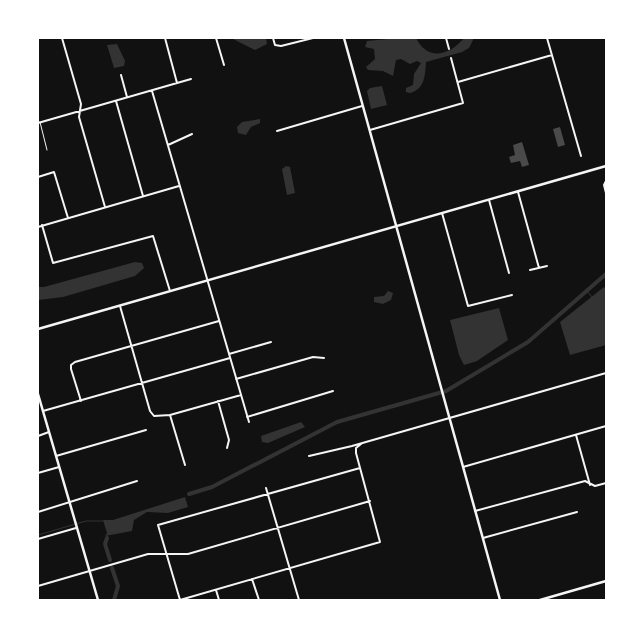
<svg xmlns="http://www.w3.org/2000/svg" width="644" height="638" viewBox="0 0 644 638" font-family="Arial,sans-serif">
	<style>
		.water { fill: #333 }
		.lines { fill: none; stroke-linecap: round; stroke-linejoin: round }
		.stream { stroke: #333; stroke-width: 1 }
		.canal { stroke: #333; stroke-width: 4 }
		.building { fill: #4a4a4a }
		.service { stroke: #f5f5f5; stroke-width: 1 }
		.minor { stroke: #f5f5f5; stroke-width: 2 }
		.tertiary { stroke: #f5f5f5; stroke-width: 2.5 }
	</style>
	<rect width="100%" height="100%" fill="#111"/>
	<path class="water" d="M 231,38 L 266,38 L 267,44 L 255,50 Z
		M 398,38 L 416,38 C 428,62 450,55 464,38 L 474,38 L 469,48 L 462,52 L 426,62 C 425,75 425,89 410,93 L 406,92 L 406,88 L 413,85 L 414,74 L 421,63 L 417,61 L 410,64 L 401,59 L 396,60 L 393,76 L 383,71 L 368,70 L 366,67 L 375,59 L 374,49 L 365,47 L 367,41 Z
		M 117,44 L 125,61 L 124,66 L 114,68 L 107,45 Z
		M 382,86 L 387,105 L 371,109 L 367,91 L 370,88 Z
		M 260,119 L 260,123 L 251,127 L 246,135 L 238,133 L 237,127 L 242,122 Z
		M 286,166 L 290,167 L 295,193 L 287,195 L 282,169 Z
		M 135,262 L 142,263 L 144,268 L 135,276 L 63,297 L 38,300 L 38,282 L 39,287 L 44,287 Z
		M 604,287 L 606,289 L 606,345 L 570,355 L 560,322 Z
		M 388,291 L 393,293 L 391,300 L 383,304 L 374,302 L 374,297 L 384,296 Z
		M 499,308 L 508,340 L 477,361 L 464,365 L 459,355 L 450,320 Z
		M 301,422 L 305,427 L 268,443 L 262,442 L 261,436 Z
		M 185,497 L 188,507 L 168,513 L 147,512 L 134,520 L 132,531 L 105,536 L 107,533 L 103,520 L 113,520 Z"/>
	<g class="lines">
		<path class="stream" d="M 587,291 L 592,297
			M 38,535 L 86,521 L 103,521"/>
		<path class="canal" d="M 189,494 L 212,487 L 337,422 L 446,391 L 528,342 L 606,274
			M 107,538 L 105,544 L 110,560
			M 112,568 L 118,586 L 114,600"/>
	</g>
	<path class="building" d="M 560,127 L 565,145 L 558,147 L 553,129 Z
		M 522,142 L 529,165 L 522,167 L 520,161 L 511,163 L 509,157 L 515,155 L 513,145 Z"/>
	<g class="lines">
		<path class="service" d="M 40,122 L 47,150"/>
		<path class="minor" d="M 62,38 L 81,104 L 79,117 L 105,207
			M 165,38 L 177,83
			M 216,38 L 224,65
			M 273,38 L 275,45 L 281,46 L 313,38
			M 446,38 L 449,49
			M 547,38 L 581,156
			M 121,75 L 127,97
			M 458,82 L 552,55
			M 152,91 L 249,422
			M 116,101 L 143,196
			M 38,123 L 191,79
			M 370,130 L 463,103 L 451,58
			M 277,131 L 362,106
			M 168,145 L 192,134
			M 38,177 L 54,172 L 68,218
			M 606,181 L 604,185 L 606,193
			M 518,192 L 539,268
			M 489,200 L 509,273
			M 442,213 L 468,306 L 512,295
			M 42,225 L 53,263 L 153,236 L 170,291
			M 38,227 L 179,186
			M 530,270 L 547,266
			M 120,306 L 150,411 L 154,416 L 170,415 L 241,395
			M 229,354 L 271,342
			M 236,379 L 313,357 L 324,358
			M 81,401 L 71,369 L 71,365 L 75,362 L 219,321
			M 218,401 L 229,440 L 227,448
			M 43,411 L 230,358
			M 170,415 L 185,465
			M 247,417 L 333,391
			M 576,435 L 590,485
			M 38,436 L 49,432
			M 56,456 L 146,430
			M 309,456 L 352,446 L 606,373
			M 463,467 L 606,426
			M 38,473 L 59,467
			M 266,488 L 299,600
			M 475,511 L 585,481 L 595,486 L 606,483
			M 38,512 L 137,481
			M 483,538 L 577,512
			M 38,539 L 76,528
			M 252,579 L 259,600
			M 38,586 L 148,554 L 188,554 L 370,501
			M 216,590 L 219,600
			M 180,600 L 380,542 L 356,453 L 356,448 L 361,444
			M 180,600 L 158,525 L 360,468"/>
		<path class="tertiary" d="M 344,38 L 500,600
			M 38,329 L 606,166
			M 38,394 L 98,600
			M 540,600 L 606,581"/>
	</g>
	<rect width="644" height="638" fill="none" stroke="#ffffff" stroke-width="78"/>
</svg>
